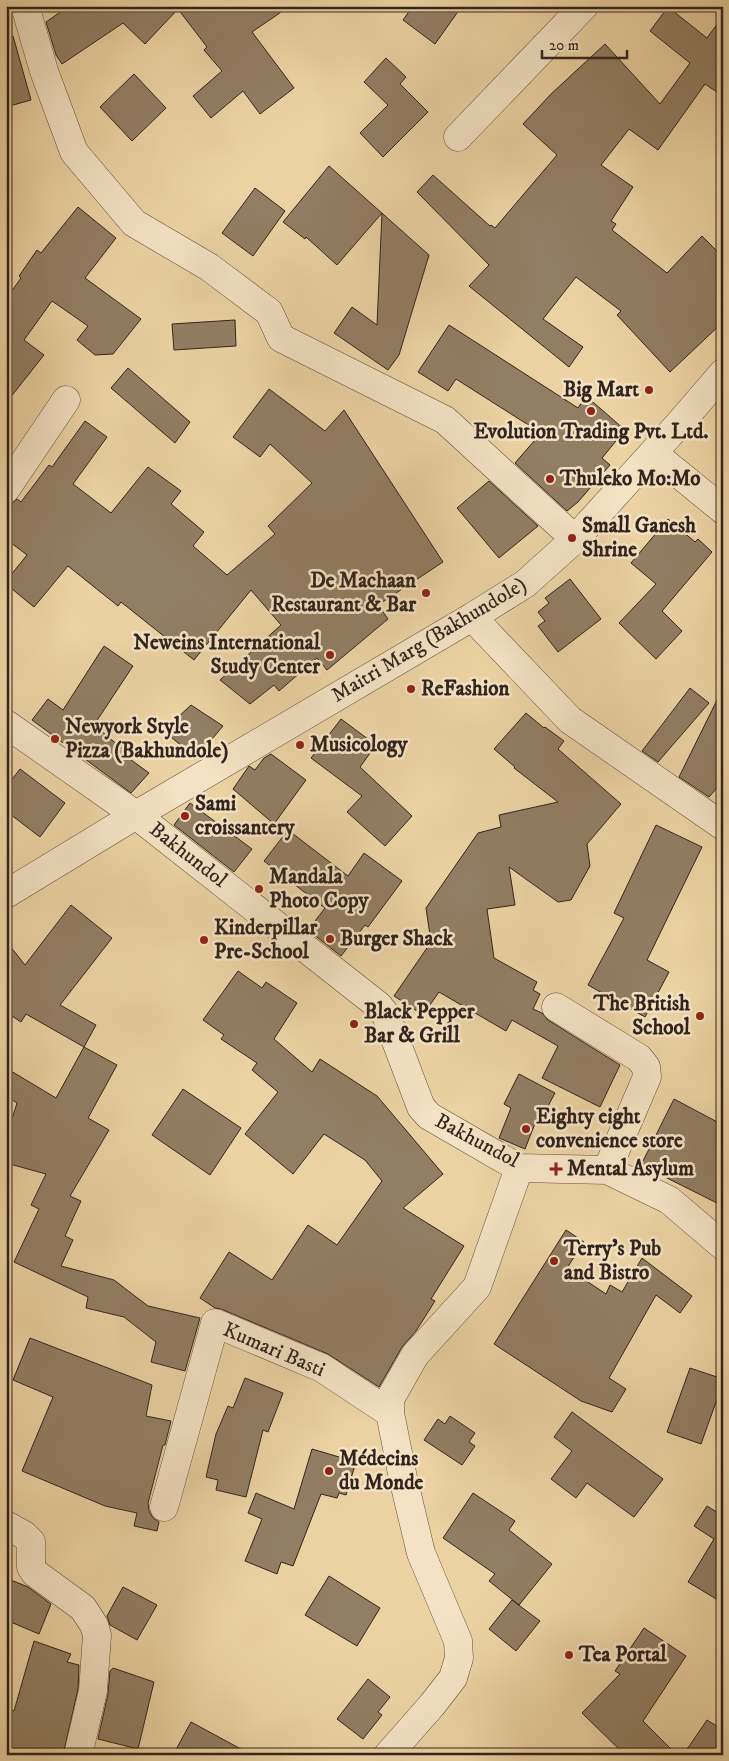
<svg xmlns="http://www.w3.org/2000/svg" width="729" height="1761" viewBox="0 0 729 1761" font-family="'IM FELL DW Pica',serif">
	<style>
		.building { fill: #927e63; stroke: #31241e }
		.lines { fill: none; stroke-linecap: round; stroke-linejoin: round }
		.minor-casing { stroke: #60503f; stroke-width: 29 }
		.minor { stroke: #f3e2c3; stroke-width: 28 }
		.poi-dot { fill: #8f2418; stroke: #f3e2c3; stroke-width: 2 }
		.labels { text-anchor: middle; dominant-baseline: central; stroke-width: 5; stroke-linejoin: round; paint-order: stroke }
		.poi-label { font-size: 21px; font-weight: bold; fill: #31241e; stroke: #f3e2c3; text-anchor: start }
		.street-label { font-size: 21px; fill: #31241e; stroke: #f3e2c3 }
	</style>
	<rect width="100%" height="100%" fill="#ecd2a3"/>
	<filter id="stains"><feTurbulence type="fractalNoise" baseFrequency=".004" numOctaves="4"/><feColorMatrix values="0 0 0 0 .2 0 0 0 0 .09 0 0 0 0 .02 0 0 0 .5 -.17"/></filter>
	<radialGradient id="worn" r=".72"><stop offset=".6" stop-color="#630" stop-opacity="0"/><stop offset="1" stop-color="#630" stop-opacity=".3"/></radialGradient>
	<path class="building" d="M 69,6 L 290,6 L 252,32 L 294,88 L 260,114 L 243,91 L 211,118 L 193,96 L 222,71 L 204,50 L 207,47 L 178,9 L 145,44 L 123,23 L 62,64 L 56,55 L 46,22 Z
		M 413,6 L 462,6 L 435,44 L 403,20 Z
		M 668,7 L 707,38 L 723,16 L 723,96 L 705,84 L 658,150 L 629,129 L 601,165 L 633,187 L 611,221 L 616,224 L 612,230 L 667,273 L 702,236 L 723,257 L 723,322 L 670,372 L 617,315 L 621,311 L 576,277 L 543,319 L 583,347 L 569,367 L 469,286 L 489,265 L 417,192 L 433,175 L 490,226 L 491,225 L 495,228 L 557,155 L 523,124 L 551,94 L 605,44 L 660,104 L 690,63 L 650,31 Z
		M 13,36 L 31,100 L 6,107 L 6,37 Z
		M 386,58 L 406,77 L 400,84 L 428,112 L 383,157 L 360,133 L 388,105 L 364,82 Z
		M 134,74 L 166,108 L 132,141 L 100,107 Z
		M 329,166 L 429,255 L 399,355 L 388,370 L 334,333 L 352,307 L 377,325 L 382,213 L 337,265 L 306,237 L 305,239 L 283,222 Z
		M 255,188 L 285,211 L 253,256 L 222,233 Z
		M 78,207 L 116,238 L 85,278 L 141,319 L 113,354 L 95,355 L 77,340 L 88,326 L 52,301 L 24,340 L 44,355 L 6,403 L 6,299 L 21,278 L 19,276 L 37,250 L 41,253 Z
		M 235,320 L 236,346 L 174,350 L 172,324 Z
		M 449,325 L 578,408 L 586,396 L 625,430 L 602,458 L 610,465 L 578,502 L 567,511 L 515,463 L 541,433 L 456,379 L 448,391 L 418,372 Z
		M 128,368 L 190,422 L 175,443 L 111,388 Z
		M 269,389 L 325,431 L 344,410 L 443,562 L 378,605 L 388,619 L 327,670 L 317,658 L 279,691 L 274,685 L 250,704 L 220,680 L 281,625 L 251,590 L 194,660 L 121,602 L 118,606 L 68,566 L 34,607 L 6,584 L 6,581 L 27,555 L 6,539 L 6,504 L 12,503 L 17,499 L 21,502 L 49,465 L 52,467 L 85,421 L 107,437 L 73,484 L 111,513 L 148,467 L 181,491 L 171,504 L 204,532 L 193,546 L 227,575 L 275,534 L 268,526 L 312,483 L 270,444 L 260,457 L 233,437 Z
		M 489,481 L 538,526 L 499,558 L 457,508 Z
		M 668,519 L 695,542 L 698,539 L 712,552 L 662,611 L 682,631 L 656,659 L 619,623 L 656,584 L 631,563 Z
		M 570,579 L 601,619 L 558,652 L 538,626 L 545,621 L 538,612 L 549,603 L 545,598 Z
		M 104,646 L 133,666 L 94,725 L 125,751 L 123,754 L 149,773 L 131,793 L 32,720 L 48,699 L 63,710 Z
		M 690,688 L 709,703 L 658,762 L 642,751 Z
		M 723,688 L 723,781 L 709,797 L 679,777 Z
		M 191,705 L 223,726 L 196,758 L 165,732 L 175,720 Z
		M 526,713 L 544,728 L 545,727 L 564,741 L 558,749 L 621,804 L 587,844 L 590,866 L 571,900 L 558,902 L 509,867 L 515,905 L 487,909 L 494,958 L 537,982 L 533,990 L 540,994 L 533,1009 L 542,1013 L 548,1020 L 620,1065 L 600,1107 L 542,1078 L 558,1046 L 512,1020 L 506,1031 L 439,992 L 423,1015 L 394,996 L 431,942 L 426,908 L 478,833 L 501,827 L 499,815 L 558,802 L 514,768 L 515,767 L 494,749 Z
		M 341,719 L 376,745 L 360,767 L 412,816 L 385,846 L 347,812 L 362,796 L 311,758 Z
		M 271,754 L 306,780 L 274,824 L 233,789 L 249,766 L 255,770 L 264,758 Z
		M 20,769 L 65,803 L 40,837 L 6,811 L 6,787 Z
		M 190,803 L 252,849 L 234,872 L 174,825 Z
		M 656,825 L 702,847 L 647,960 L 669,972 L 645,1017 L 588,985 L 624,918 L 614,913 Z
		M 288,830 L 348,876 L 364,853 L 402,881 L 368,927 L 365,925 L 341,956 L 308,930 L 325,908 L 264,861 Z
		M 71,905 L 112,938 L 60,1005 L 96,1025 L 84,1047 L 26,1014 L 21,1022 L 6,1012 L 6,941 L 25,965 Z
		M 238,971 L 262,988 L 266,982 L 297,1003 L 274,1039 L 312,1072 L 320,1059 L 377,1096 L 443,1174 L 403,1208 L 464,1246 L 431,1299 L 435,1301 L 416,1331 L 402,1347 L 379,1387 L 328,1354 L 221,1309 L 215,1308 L 200,1298 L 229,1252 L 272,1280 L 308,1225 L 337,1245 L 382,1181 L 365,1160 L 324,1134 L 293,1174 L 245,1134 L 278,1092 L 252,1070 L 257,1063 L 221,1039 L 224,1035 L 203,1020 Z
		M 84,1047 L 117,1065 L 88,1118 L 109,1130 L 70,1196 L 81,1201 L 65,1236 L 73,1240 L 61,1266 L 114,1280 L 148,1306 L 200,1318 L 185,1371 L 151,1362 L 156,1342 L 124,1317 L 86,1308 L 88,1297 L 14,1262 L 39,1209 L 31,1205 L 46,1174 L 6,1163 L 6,1138 L 17,1103 L 6,1096 L 6,1068 L 56,1098 Z
		M 519,1074 L 555,1093 L 539,1123 L 536,1121 L 525,1149 L 499,1138 L 511,1108 L 504,1104 Z
		M 183,1089 L 241,1128 L 210,1175 L 152,1135 Z
		M 674,1099 L 723,1125 L 723,1206 L 641,1165 Z
		M 566,1230 L 584,1242 L 567,1268 L 606,1294 L 610,1285 L 622,1292 L 642,1258 L 692,1296 L 680,1313 L 656,1295 L 609,1378 L 626,1389 L 612,1412 L 581,1401 L 494,1344 Z
		M 30,1338 L 152,1385 L 146,1416 L 171,1421 L 165,1445 L 163,1445 L 148,1503 L 149,1511 L 153,1518 L 159,1522 L 157,1531 L 134,1526 L 137,1513 L 105,1506 L 22,1471 L 53,1397 L 13,1380 Z
		M 690,1368 L 723,1379 L 723,1404 L 716,1402 L 701,1444 L 667,1432 Z
		M 245,1378 L 283,1393 L 268,1432 L 263,1430 L 246,1497 L 216,1490 L 218,1480 L 206,1477 L 216,1434 L 228,1406 L 233,1408 Z
		M 572,1412 L 663,1479 L 634,1517 L 587,1483 L 576,1498 L 551,1479 L 572,1451 L 554,1437 Z
		M 450,1416 L 475,1433 L 469,1442 L 475,1446 L 462,1465 L 424,1440 L 438,1419 L 445,1424 Z
		M 312,1449 L 356,1462 L 346,1495 L 339,1493 L 337,1498 L 321,1494 L 293,1566 L 281,1562 L 277,1574 L 245,1561 L 262,1519 L 248,1513 L 256,1493 L 294,1509 Z
		M 473,1493 L 515,1521 L 509,1530 L 552,1564 L 519,1605 L 489,1581 L 495,1574 L 443,1538 Z
		M 707,1506 L 723,1516 L 723,1603 L 688,1582 L 714,1539 L 694,1526 Z
		M 329,1576 L 380,1608 L 357,1646 L 305,1615 Z
		M 6,1578 L 28,1587 L 51,1604 L 39,1634 L 6,1620 Z
		M 123,1587 L 157,1605 L 137,1640 L 110,1625 L 107,1616 Z
		M 512,1600 L 540,1621 L 516,1651 L 489,1629 Z
		M 644,1628 L 686,1656 L 643,1721 L 677,1755 L 625,1755 L 582,1713 L 620,1674 L 615,1671 Z
		M 34,1641 L 71,1654 L 67,1662 L 79,1665 L 78,1689 L 63,1755 L 6,1755 L 6,1709 L 14,1711 Z
		M 113,1668 L 154,1682 L 138,1749 L 98,1739 L 108,1694 L 110,1671 Z
		M 368,1679 L 390,1697 L 378,1712 L 382,1715 L 363,1739 L 337,1719 Z
		M 707,1720 L 723,1730 L 723,1755 L 683,1755 Z
		M 191,1722 L 252,1755 L 173,1755 Z"/>
	<g class="lines">
		<g class="minor-casing">
			<path id="minor" d="M 25,6 L 44,71 L 74,152 L 134,223 L 209,267 L 269,312 L 281,338 L 445,420 L 575,539
				M 458,137 L 584,6
				M 653,453 L 723,510
				M 6,489 L 66,400
				M 472,617 L 570,720 L 723,826
				M 6,724 L 136,815 L 379,1006 L 386,1015 L 421,1107 L 429,1116 L 519,1168 L 607,1170 L 669,1200 L 723,1246
				M 6,894 L 136,815 L 472,617 L 525,584 L 575,539 L 679,424 L 723,373
				M 556,1007 L 639,1058 L 646,1067 L 647,1077 L 607,1170
				M 164,1507 L 215,1323 L 322,1368 L 390,1413
				M 6,1525 L 24,1535 L 31,1542 L 31,1567 L 35,1573 L 83,1608 L 94,1625 L 97,1635 L 93,1691 L 78,1755
				M 388,1755 L 432,1705 L 453,1678 L 459,1658 L 458,1641 L 421,1553 L 403,1478 L 390,1413 L 390,1399 L 415,1355 L 477,1287 L 519,1168"/>
		</g>
		<use href="#minor" class="minor"/>
	</g>
	<g class="poi-dot">
		<circle cx="649" cy="390" r="5"/>
		<circle cx="591" cy="411" r="5"/>
		<circle cx="550" cy="479" r="5"/>
		<circle cx="572" cy="538" r="5"/>
		<circle cx="426" cy="593" r="5"/>
		<circle cx="330" cy="655" r="5"/>
		<circle cx="411" cy="689" r="5"/>
		<circle cx="55" cy="739" r="5"/>
		<circle cx="300" cy="745" r="5"/>
		<circle cx="185" cy="816" r="5"/>
		<circle cx="259" cy="889" r="5"/>
		<circle cx="330" cy="939" r="5"/>
		<circle cx="204" cy="940" r="5"/>
		<circle cx="700" cy="1016" r="5"/>
		<circle cx="354" cy="1024" r="5"/>
		<circle cx="526" cy="1129" r="5"/>
		<path d="M553.5 1161.5h5v5h5v5h-5v5h-5v-5h-5v-5h5z"/>
		<circle cx="554" cy="1261" r="5"/>
		<circle cx="329" cy="1471" r="5"/>
		<circle cx="569" cy="1655" r="5"/>
	</g>
	<g class="labels">
		<g class="poi-label">
			<text x="639" y="390" text-anchor="end">Big Mart</text>
			<text x="591" y="432" text-anchor="middle">Evolution Trading Pvt. Ltd.</text>
			<text x="560" y="479">Thuleko Mo:Mo</text>
			<text x="582" y="526">Small Ganesh<tspan x="582" dy="24">Shrine</tspan></text>
			<text x="416" y="581" text-anchor="end">De Machaan<tspan x="416" dy="24">Restaurant &amp; Bar</tspan></text>
			<text x="320" y="643" text-anchor="end">Neweins International<tspan x="320" dy="24">Study Center</tspan></text>
			<text x="421" y="689">ReFashion</text>
			<text x="65" y="727">Newyork Style<tspan x="65" dy="24">Pizza (Bakhundole)</tspan></text>
			<text x="310" y="745">Musicology</text>
			<text x="195" y="804">Sami<tspan x="195" dy="24">croissantery</tspan></text>
			<text x="269" y="877">Mandala<tspan x="269" dy="24">Photo Copy</tspan></text>
			<text x="214" y="928">Kinderpillar<tspan x="214" dy="24">Pre-School</tspan></text>
			<text x="340" y="939">Burger Shack</text>
			<text x="690" y="1004" text-anchor="end">The British<tspan x="690" dy="24">School</tspan></text>
			<text x="364" y="1012">Black Pepper<tspan x="364" dy="24">Bar &amp; Grill</tspan></text>
			<text x="536" y="1117">Eighty eight<tspan x="536" dy="24">convenience store</tspan></text>
			<text x="567" y="1169">Mental Asylum</text>
			<text x="564" y="1249">Terry's Pub<tspan x="564" dy="24">and Bistro</tspan></text>
			<text x="339" y="1459">Médecins<tspan x="339" dy="24">du Monde</tspan></text>
			<text x="579" y="1655">Tea Portal</text>
		</g>
		<g class="street-label">
			<text transform="translate(429 640) rotate(-31)">Maitri Marg (Bakhundole)</text>
			<text transform="translate(188 855) rotate(38)">Bakhundol</text>
			<text transform="translate(477 1141) rotate(28)">Bakhundol</text>
			<text transform="translate(274 1350) rotate(23)">Kumari Basti</text>
		</g>
	</g>
	<rect width="729" height="1761" fill="none" stroke="#ecd2a3" stroke-width="25"/>
	<rect x="8" y="8" width="714" height="1746" fill="none" stroke="#31241e" stroke-width="2.5"/>
	<rect x="12" y="12" width="704" height="1736" fill="none" stroke="#31241e"/>
	<path d="M542 50v8h85v-8" fill="none" stroke="#31241e" stroke-width="2.5"/>
	<text x="549" y="50" font-size="15" fill="#31241e" stroke="#f3e2c3" stroke-width="4" paint-order="stroke">20 m</text>
	<rect width="100%" height="100%" filter="url(#stains)"/>
	<rect width="100%" height="100%" fill="url(#worn)"/>
</svg>
